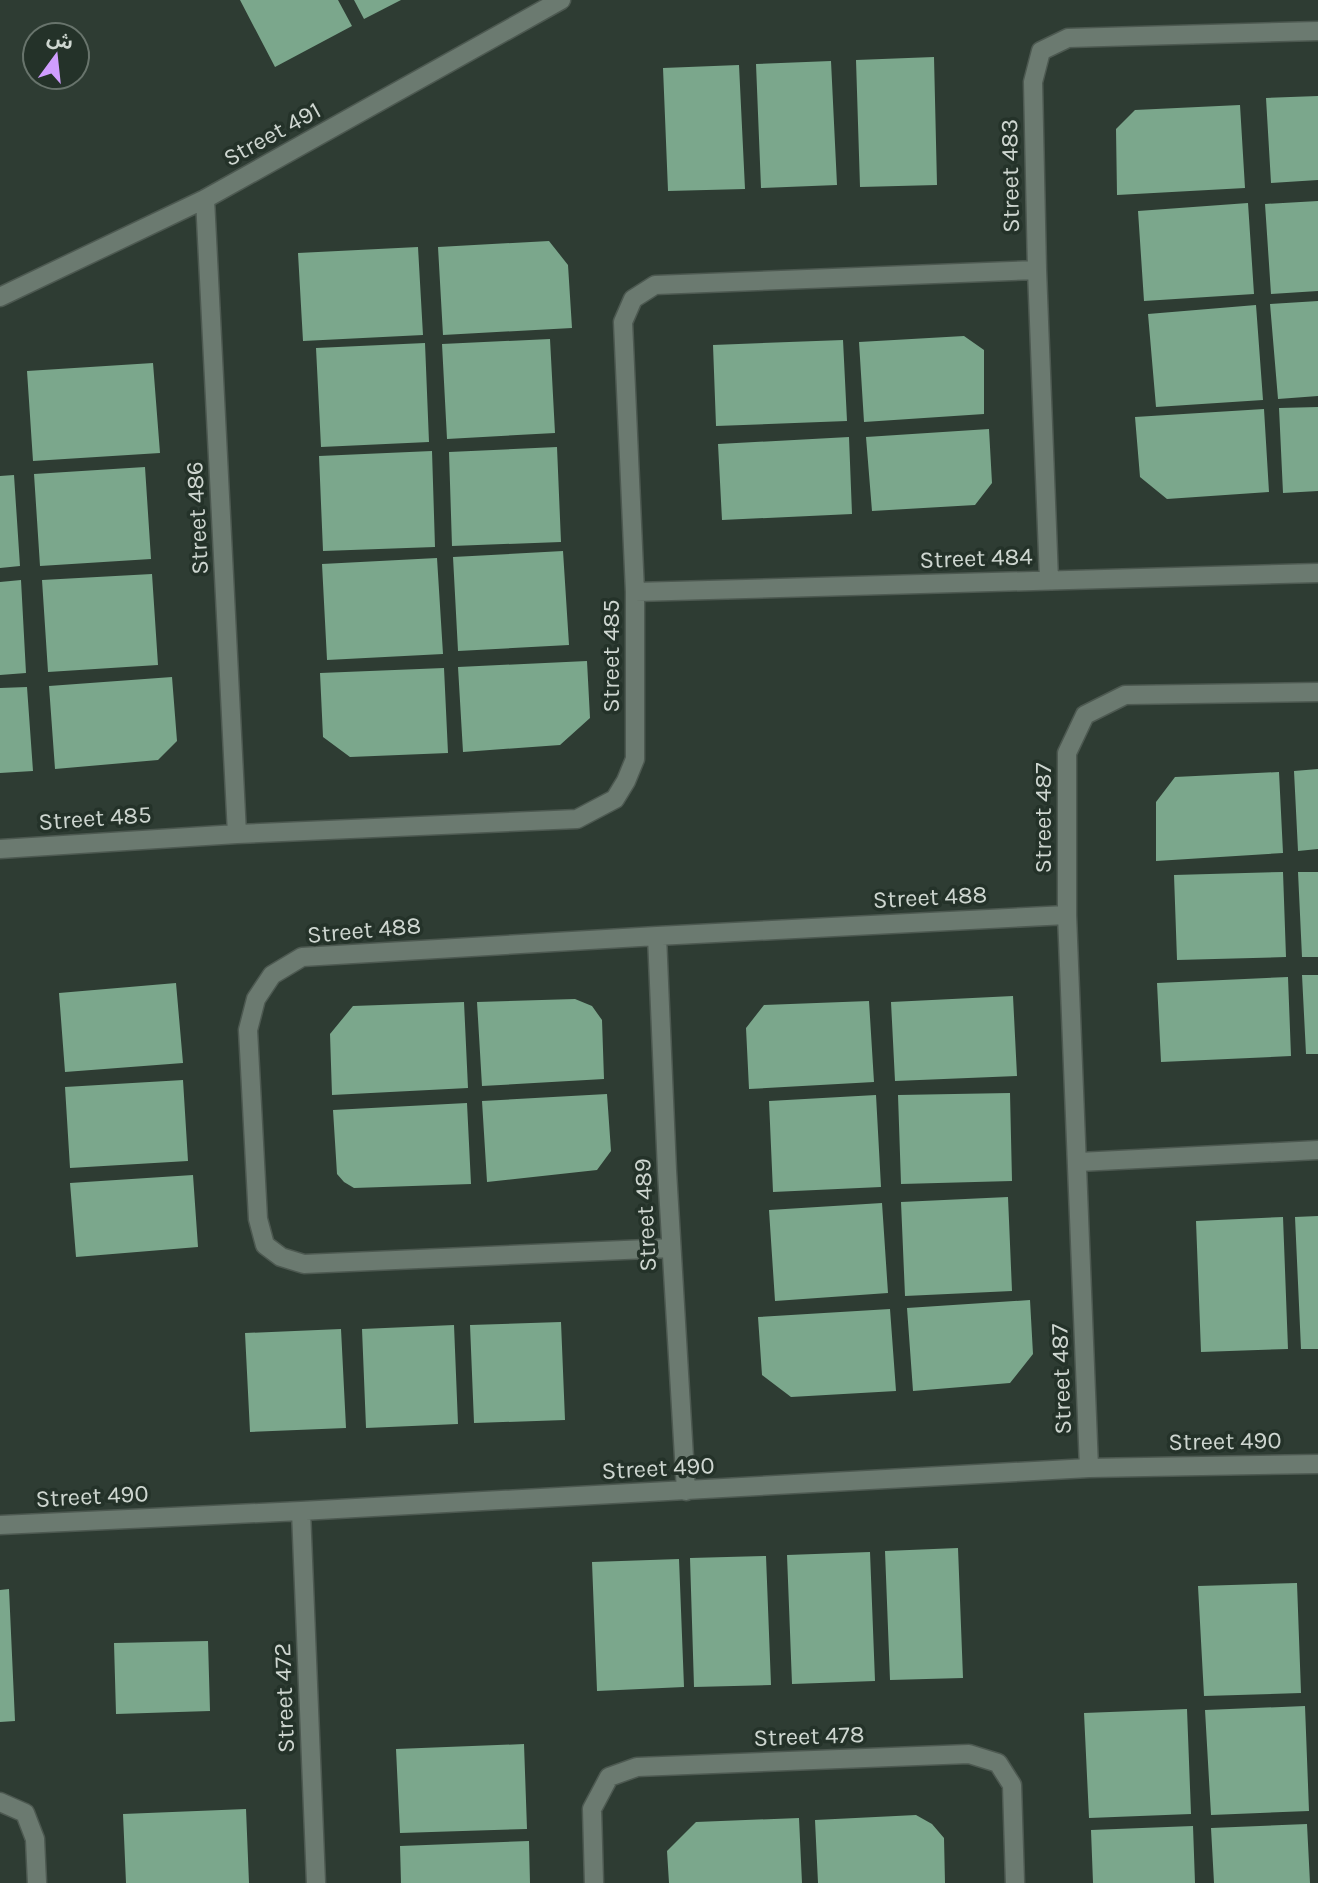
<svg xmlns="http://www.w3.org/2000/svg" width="1318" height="1883" viewBox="0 0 1318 1883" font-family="Karla,'Noto Sans Arabic',sans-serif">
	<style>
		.building { fill: #7ba78c }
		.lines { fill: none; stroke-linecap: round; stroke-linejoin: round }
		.minor-casing { stroke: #4d5951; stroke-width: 21 }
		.minor { stroke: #6b7a70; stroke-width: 18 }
		.labels { text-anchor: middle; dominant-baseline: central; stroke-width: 7; stroke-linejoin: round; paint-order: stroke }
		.street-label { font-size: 24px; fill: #ced6d0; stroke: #243229 }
	</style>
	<rect width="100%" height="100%" fill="#2e3c33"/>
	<path class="building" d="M 240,0 L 338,0 L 352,26 L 275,67 Z
		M 354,0 L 401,0 L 364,19 Z
		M 934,57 L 937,185 L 860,187 L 856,60 Z
		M 831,61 L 837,185 L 761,188 L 756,64 Z
		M 739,65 L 745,189 L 668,191 L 663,68 Z
		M 1318,96 L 1318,180 L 1271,183 L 1266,98 Z
		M 1240,105 L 1245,188 L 1117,195 L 1116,129 L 1135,110 Z
		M 1318,201 L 1318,291 L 1271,294 L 1265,204 Z
		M 1248,203 L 1254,294 L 1144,301 L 1138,211 Z
		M 549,241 L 568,265 L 572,328 L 443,335 L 438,247 Z
		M 418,247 L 423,335 L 303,341 L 298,253 Z
		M 1318,301 L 1318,396 L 1278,399 L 1270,304 Z
		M 1256,305 L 1263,400 L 1156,407 L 1148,314 Z
		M 964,336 L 984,350 L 984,414 L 864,422 L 859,342 Z
		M 550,339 L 555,433 L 447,439 L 442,344 Z
		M 843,340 L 847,421 L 716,426 L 713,345 Z
		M 425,343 L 429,442 L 321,447 L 316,348 Z
		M 153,363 L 160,453 L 33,461 L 27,371 Z
		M 1318,407 L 1318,491 L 1283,493 L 1279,408 Z
		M 1264,409 L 1269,492 L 1167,499 L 1140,477 L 1135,417 Z
		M 989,429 L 992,483 L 975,505 L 872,511 L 866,437 Z
		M 849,437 L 852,514 L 722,520 L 718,444 Z
		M 557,447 L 561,542 L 452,546 L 449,452 Z
		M 432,451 L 435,547 L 323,551 L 319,456 Z
		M 145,467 L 151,559 L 40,566 L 34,474 Z
		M 14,475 L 20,566 L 0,568 L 0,476 Z
		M 563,551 L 569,645 L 458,651 L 453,557 Z
		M 437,558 L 443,654 L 327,660 L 322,564 Z
		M 152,574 L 158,665 L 48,672 L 42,580 Z
		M 21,580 L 26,673 L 0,675 L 0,582 Z
		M 587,661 L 590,718 L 560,745 L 463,752 L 458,667 Z
		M 444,668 L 448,753 L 350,757 L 323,737 L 320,673 Z
		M 172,677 L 177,741 L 158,760 L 55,769 L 49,686 Z
		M 27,687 L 33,771 L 0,773 L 0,688 Z
		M 1318,769 L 1318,849 L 1298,851 L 1294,771 Z
		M 1279,772 L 1283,853 L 1156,861 L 1156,802 L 1175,777 Z
		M 1283,872 L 1286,957 L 1177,960 L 1174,875 Z
		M 1298,872 L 1318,872 L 1318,957 L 1302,957 Z
		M 1302,975 L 1318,975 L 1318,1054 L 1306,1054 Z
		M 1288,977 L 1291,1056 L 1161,1062 L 1157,983 Z
		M 176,983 L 183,1063 L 65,1072 L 59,993 Z
		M 1013,996 L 1017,1076 L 895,1081 L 891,1002 Z
		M 575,999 L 592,1006 L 602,1020 L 604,1079 L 482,1086 L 477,1002 Z
		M 869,1001 L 874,1082 L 749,1089 L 746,1028 L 764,1005 Z
		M 464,1002 L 468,1088 L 332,1095 L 330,1034 L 353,1006 Z
		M 183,1080 L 188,1161 L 70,1168 L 65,1087 Z
		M 1010,1093 L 1012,1181 L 901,1184 L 898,1095 Z
		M 607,1094 L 611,1151 L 597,1170 L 487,1182 L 482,1101 Z
		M 876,1095 L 881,1187 L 773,1192 L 769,1101 Z
		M 467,1103 L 471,1184 L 354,1188 L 344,1182 L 337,1174 L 333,1110 Z
		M 193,1175 L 198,1247 L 76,1257 L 70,1183 Z
		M 1008,1197 L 1012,1291 L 905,1296 L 901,1202 Z
		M 882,1203 L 888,1293 L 775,1301 L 769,1210 Z
		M 1318,1216 L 1318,1349 L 1301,1349 L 1295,1217 Z
		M 1283,1217 L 1288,1349 L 1201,1352 L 1196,1221 Z
		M 1030,1300 L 1033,1354 L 1010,1383 L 913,1391 L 907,1308 Z
		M 890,1309 L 896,1391 L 791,1397 L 762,1375 L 758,1317 Z
		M 561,1322 L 565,1420 L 474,1423 L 470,1325 Z
		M 454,1325 L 458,1424 L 366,1428 L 362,1329 Z
		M 341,1329 L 346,1428 L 250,1432 L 245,1333 Z
		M 958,1548 L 963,1678 L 890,1680 L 885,1551 Z
		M 870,1552 L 875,1681 L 792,1684 L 787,1555 Z
		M 766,1556 L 771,1685 L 694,1687 L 690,1558 Z
		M 679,1559 L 684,1687 L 597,1691 L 592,1562 Z
		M 1297,1583 L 1301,1693 L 1204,1696 L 1198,1586 Z
		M 9,1589 L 15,1721 L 0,1722 L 0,1590 Z
		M 208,1641 L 210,1711 L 116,1714 L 114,1643 Z
		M 1305,1706 L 1309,1811 L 1211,1815 L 1205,1710 Z
		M 1187,1709 L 1191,1814 L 1089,1818 L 1084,1713 Z
		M 524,1744 L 527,1829 L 400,1833 L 396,1749 Z
		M 246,1809 L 249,1883 L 126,1883 L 123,1814 Z
		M 916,1815 L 932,1824 L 944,1838 L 945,1883 L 818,1883 L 815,1820 Z
		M 799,1818 L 802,1883 L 669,1883 L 667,1851 L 696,1822 Z
		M 1307,1824 L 1310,1883 L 1214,1883 L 1211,1828 Z
		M 1193,1826 L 1195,1883 L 1093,1883 L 1091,1830 Z
		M 529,1841 L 530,1883 L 401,1883 L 400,1846 Z"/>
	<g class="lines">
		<g class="minor-casing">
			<path id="minor" d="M 205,199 L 237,834
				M 0,297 L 205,199 L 561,0
				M 1049,580 L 1037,270 L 1033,82 L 1041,51 L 1068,38 L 1318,31
				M 635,592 L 1318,573
				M 0,849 L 237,834 L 577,819 L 615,799 L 626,781 L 635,759 L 635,592 L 623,322 L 633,299 L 655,285 L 1037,270
				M 657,936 L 667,1171 L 686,1491
				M 1079,1162 L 1318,1150
				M 671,1248 L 304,1264 L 281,1257 L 265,1245 L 258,1219 L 248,1030 L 256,999 L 272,975 L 302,957 L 657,936 L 1067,915
				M 1089,1468 L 1067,915 L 1067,753 L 1085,715 L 1125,695 L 1318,692
				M 301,1511 L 316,1883
				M 0,1525 L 301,1511 L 1089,1468 L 1318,1464
				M 0,1802 L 25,1813 L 35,1839 L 37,1883
				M 594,1883 L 592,1809 L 609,1777 L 637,1767 L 969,1754 L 998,1763 L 1012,1785 L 1015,1883"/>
		</g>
		<use href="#minor" class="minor"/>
	</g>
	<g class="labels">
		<g class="street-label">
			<text transform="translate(272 134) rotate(-29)">Street 491</text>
			<text transform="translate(1010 176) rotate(-91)">Street 483</text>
			<text transform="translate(197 518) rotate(-93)">Street 486</text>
			<text transform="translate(976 558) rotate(-2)">Street 484</text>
			<text transform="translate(611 656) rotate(-90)">Street 485</text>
			<text transform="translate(95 818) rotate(-4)">Street 485</text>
			<text transform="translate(1043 818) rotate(-90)">Street 487</text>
			<text transform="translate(930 897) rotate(-3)">Street 488</text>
			<text transform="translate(364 930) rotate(-5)">Street 488</text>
			<text transform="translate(645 1215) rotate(-93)">Street 489</text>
			<text transform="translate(1061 1379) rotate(-92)">Street 487</text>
			<text transform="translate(1225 1441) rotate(-1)">Street 490</text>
			<text transform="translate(658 1468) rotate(-3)">Street 490</text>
			<text transform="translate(92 1496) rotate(-3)">Street 490</text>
			<text transform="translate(284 1698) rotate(-92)">Street 472</text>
			<text transform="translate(809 1736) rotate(-2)">Street 478</text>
		</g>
	</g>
	<g transform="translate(56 56) rotate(15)"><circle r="33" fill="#243229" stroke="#68746c" stroke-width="2"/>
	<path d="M0-5L12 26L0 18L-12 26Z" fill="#d09dff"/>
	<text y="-10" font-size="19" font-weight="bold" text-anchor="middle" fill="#ced6d0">ش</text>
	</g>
</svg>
